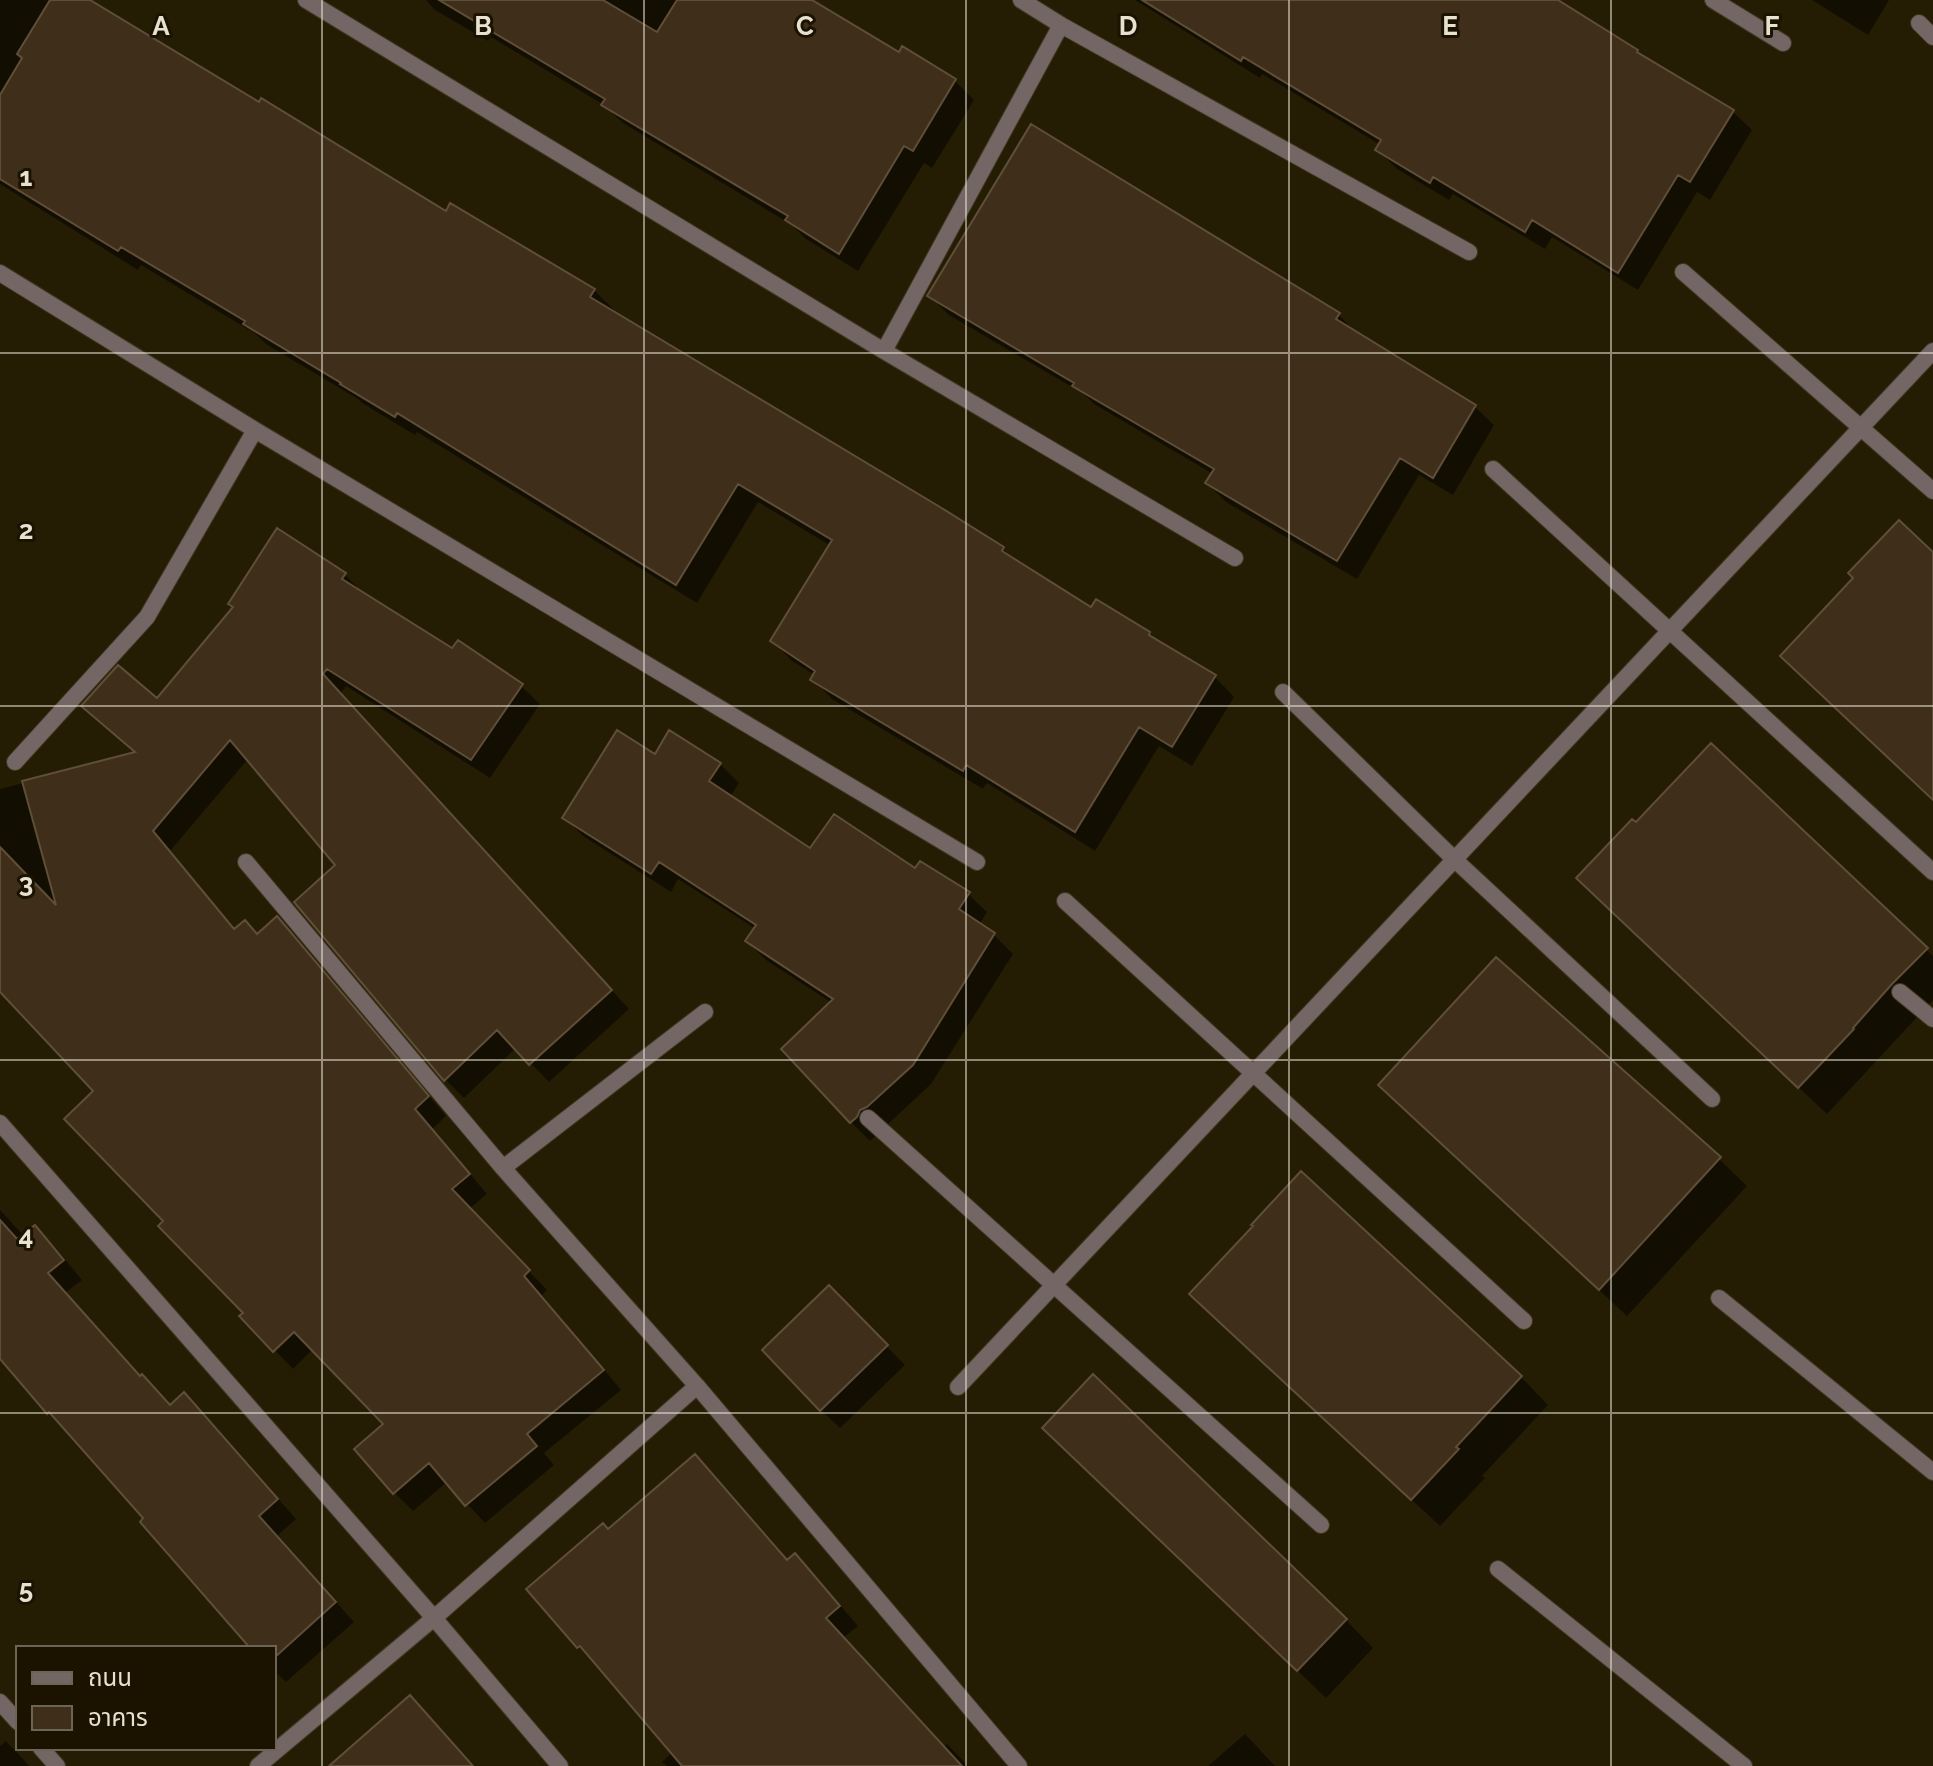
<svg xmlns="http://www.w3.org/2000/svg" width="1933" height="1766" viewBox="0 0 1933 1766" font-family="Raleway,'Noto Sans Thai',sans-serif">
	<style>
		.shadow { fill: #0007 }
		.building { fill: #3f2f1a; stroke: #5f4e38; stroke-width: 2 }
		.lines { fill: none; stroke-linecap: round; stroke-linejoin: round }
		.street-casing { stroke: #403821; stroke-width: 18 }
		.street { stroke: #746664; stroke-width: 16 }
		.grid { fill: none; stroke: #e7e1d2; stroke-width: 2; stroke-opacity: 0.55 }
		.grid-label { font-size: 26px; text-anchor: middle; font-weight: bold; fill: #e7e1d2; stroke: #1c1200; stroke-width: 6; stroke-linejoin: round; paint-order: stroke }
	</style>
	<rect width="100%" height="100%" fill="#251c04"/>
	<path class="shadow" d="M 0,0 L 86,0 L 446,214 L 594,290 L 614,310 L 612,313 L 1003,549 L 1018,564 L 1092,610 L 1149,634 L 1159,643 L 1215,677 L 1234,697 L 1192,766 L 1159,746 L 1095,851 L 987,783 L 983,789 L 832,699 L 813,679 L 815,675 L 792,661 L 773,641 L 831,546 L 758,502 L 697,603 L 417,432 L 415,435 L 362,403 L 358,399 L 266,344 L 256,334 L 141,265 L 138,270 L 0,184 Z
		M 426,0 L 808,0 L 899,55 L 903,49 L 955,81 L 974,100 L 932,168 L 924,163 L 858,271 L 806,239 L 792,225 L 623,123 L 604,105 L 491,37 L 488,41 L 435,10 Z
		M 1135,0 L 1536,0 L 1636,51 L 1643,58 L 1733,112 L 1752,130 L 1710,200 L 1697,192 L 1638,290 L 1552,237 L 1545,249 L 1453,194 L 1449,200 L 1397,169 L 1378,150 L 1381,145 L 1262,74 L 1260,78 Z
		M 1812,0 L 1889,0 L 1868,35 Z
		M 930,296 L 1339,315 L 1357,334 L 1475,407 L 1494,425 L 1453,495 L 1419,475 L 1357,579 L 1226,502 L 1207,483 L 1213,474 L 1094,404 L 1084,394 L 949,315 Z
		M 344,574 L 363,593 L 453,651 L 521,686 L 540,704 L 490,778 L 346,686 L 340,694 L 629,1009 L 549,1082 L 516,1048 L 464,1098 L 446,1080 L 296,902 L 338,865 L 248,759 L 170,851 L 236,930 L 258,936 L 277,919 L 296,937 L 446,1116 L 432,1129 L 487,1194 L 469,1209 L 547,1290 L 542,1295 L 621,1390 L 544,1453 L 554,1465 L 485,1523 L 447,1482 L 413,1511 L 395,1493 L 357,1449 L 386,1425 L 313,1349 L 293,1369 L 242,1316 L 246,1313 L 166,1221 L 96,1091 L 0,982 L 0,789 L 137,754 L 158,701 Z
		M 1711,745 L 1933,956 L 1933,1000 L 1827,1114 L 1606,905 L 1636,825 Z
		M 655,757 L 720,764 L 739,783 L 730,797 L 811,851 L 916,871 L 968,894 L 987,912 L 979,925 L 994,935 L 1013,954 L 931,1084 L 870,1141 L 851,1122 L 832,1003 L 766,960 L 747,941 L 756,929 L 678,879 L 671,892 L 583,836 L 564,817 Z
		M 1496,960 L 1719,1159 L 1747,1186 L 1627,1316 L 1409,1113 Z
		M 0,1210 L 24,1236 L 35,1227 L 54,1246 L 82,1280 L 65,1293 L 141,1378 L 171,1407 L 184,1394 L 203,1413 L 296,1519 L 277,1536 L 354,1622 L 286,1682 L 274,1671 L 274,1648 L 253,1648 L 146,1519 L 0,1356 Z
		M 829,1288 L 905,1365 L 840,1428 L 821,1410 Z
		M 1219,1322 L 1521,1377 L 1548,1405 L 1482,1476 L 1485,1478 L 1440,1526 Z
		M 1073,1455 L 1346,1620 L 1373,1648 L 1326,1698 Z
		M 695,1456 L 714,1475 L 788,1562 L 795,1556 L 814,1575 L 858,1626 L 843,1638 L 943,1747 L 947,1744 L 968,1766 L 667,1766 L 662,1762 L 673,1752 L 529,1590 L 608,1531 Z
		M 1245,1734 L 1275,1766 L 1208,1766 Z
		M 6,1741 L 24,1760 L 29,1766 L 0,1766 L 0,1746 Z"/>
	<path class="building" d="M 50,0 L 90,0 L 259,102 L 261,98 L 446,211 L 450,203 L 595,289 L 590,297 L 940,507 L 1004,547 L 1002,551 L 1091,607 L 1096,599 L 1150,632 L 1149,635 L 1216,675 L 1172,747 L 1139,727 L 1075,832 L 966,765 L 963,771 L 810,680 L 815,671 L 770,641 L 832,540 L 738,484 L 676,585 L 397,413 L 395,417 L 340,384 L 341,383 L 243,324 L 245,321 L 121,247 L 118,251 L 0,179 L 0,95 L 22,58 L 17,54 Z
		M 439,0 L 603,0 L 657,32 L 677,0 L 812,0 L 899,52 L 902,46 L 956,79 L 913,151 L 904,146 L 839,254 L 785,220 L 788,216 L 601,105 L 605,99 Z
		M 1142,0 L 1558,0 L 1638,50 L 1637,52 L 1734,110 L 1690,182 L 1678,175 L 1618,273 L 1532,220 L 1525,232 L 1433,177 L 1430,183 L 1375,150 L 1381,140 L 1243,57 L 1241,61 Z
		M 1031,124 L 1340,313 L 1336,319 L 1476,405 L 1433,478 L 1400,458 L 1337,561 L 1205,483 L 1214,469 L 1072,386 L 1074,383 L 927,296 Z
		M 1899,520 L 1933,552 L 1933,800 L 1780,656 L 1853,578 L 1848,573 Z
		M 277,528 L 346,573 L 342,579 L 452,648 L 458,640 L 523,684 L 471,760 L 327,669 L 323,674 L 612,990 L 529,1065 L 497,1030 L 444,1081 L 294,902 L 335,865 L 230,740 L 153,831 L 234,929 L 245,920 L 257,934 L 277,916 L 429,1096 L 415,1109 L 470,1174 L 452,1189 L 530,1270 L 524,1276 L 604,1370 L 527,1434 L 537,1446 L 465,1506 L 429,1463 L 393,1494 L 354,1449 L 383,1424 L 294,1332 L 273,1352 L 239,1316 L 243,1313 L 158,1226 L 163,1221 L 64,1119 L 93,1091 L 0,992 L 0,847 L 56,905 L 22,781 L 135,752 L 81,706 L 118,665 L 157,698 L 233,607 L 228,604 Z
		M 617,730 L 655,754 L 669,730 L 721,763 L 709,781 L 810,848 L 834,814 L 915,868 L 920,861 L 970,892 L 959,909 L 995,933 L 913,1065 L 867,1107 L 860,1110 L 857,1117 L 850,1123 L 781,1049 L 833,999 L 745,941 L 756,925 L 659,862 L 651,874 L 562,818 Z
		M 1711,743 L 1928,948 L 1892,984 L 1853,1028 L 1854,1029 L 1798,1088 L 1576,878 L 1632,819 L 1636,822 Z
		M 1496,957 L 1721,1157 L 1599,1290 L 1378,1085 Z
		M 1301,1171 L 1522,1376 L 1456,1447 L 1459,1449 L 1411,1500 L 1189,1294 L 1253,1226 L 1251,1225 Z
		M 0,1220 L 17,1239 L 35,1225 L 64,1260 L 48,1273 L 140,1376 L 142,1374 L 170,1405 L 184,1392 L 278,1499 L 259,1516 L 336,1602 L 274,1658 L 274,1648 L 250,1648 L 140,1522 L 143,1518 L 49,1412 L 47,1414 L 0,1359 Z
		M 829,1285 L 888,1345 L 820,1411 L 762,1350 Z
		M 1093,1374 L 1347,1619 L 1297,1671 L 1042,1428 Z
		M 695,1454 L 787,1560 L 795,1553 L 840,1606 L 826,1618 L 962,1766 L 682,1766 L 580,1646 L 577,1648 L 526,1589 L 603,1523 L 608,1529 Z
		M 410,1695 L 473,1766 L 329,1766 Z"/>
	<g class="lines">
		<g class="street-casing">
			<path id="street" d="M 306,0 L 884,351 L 1235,558
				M 1021,0 L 1061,25 L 1469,252
				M 1713,0 L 1783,43
				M 1919,23 L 1933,37
				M 1683,272 L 1933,491
				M 0,273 L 255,430 L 977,862
				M 884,351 L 1061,25
				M 1493,469 L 1933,872
				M 1283,692 L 1454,859 L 1712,1099
				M 15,762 L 147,617 L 255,430
				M 246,862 L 503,1168 L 697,1386 L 1019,1766
				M 1065,901 L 1524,1321
				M 1900,992 L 1933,1019
				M 868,1118 L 1321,1525
				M 0,1123 L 434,1618 L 560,1766
				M 503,1168 L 705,1012
				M 1719,1298 L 1933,1472
				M 958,1387 L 1933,351
				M 1498,1569 L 1744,1766
				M 0,1702 L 18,1722
				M 41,1748 L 57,1766
				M 258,1766 L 434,1618 L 697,1386"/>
		</g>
		<use href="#street" class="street"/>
	</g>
	<path class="grid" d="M 322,0 L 322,1766M 644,0 L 644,1766M 966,0 L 966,1766M 1289,0 L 1289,1766M 1611,0 L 1611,1766M 0,353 L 1933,353M 0,706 L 1933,706M 0,1060 L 1933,1060M 0,1413 L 1933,1413"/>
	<g class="grid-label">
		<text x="161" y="35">A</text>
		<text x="483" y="35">B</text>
		<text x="805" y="35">C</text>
		<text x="1128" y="35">D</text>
		<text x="1450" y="35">E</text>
		<text x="1772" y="35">F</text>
		<text x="26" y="186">1</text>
		<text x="26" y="539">2</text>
		<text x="26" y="892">3</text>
		<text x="26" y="1245">4</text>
		<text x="26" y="1598">5</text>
	</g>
	<rect x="16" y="1646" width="260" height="104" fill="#1c1200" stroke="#6d6554" stroke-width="2"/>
	<rect x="32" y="1672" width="40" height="12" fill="#746664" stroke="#6d6554" stroke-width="2"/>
	<text x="88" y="1686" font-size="24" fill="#e7e1d2">ถนน</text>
	<rect x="32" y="1706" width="40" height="24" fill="#3f2f1a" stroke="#6d6554" stroke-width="2"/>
	<text x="88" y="1726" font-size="24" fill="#e7e1d2">อาคาร</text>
</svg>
